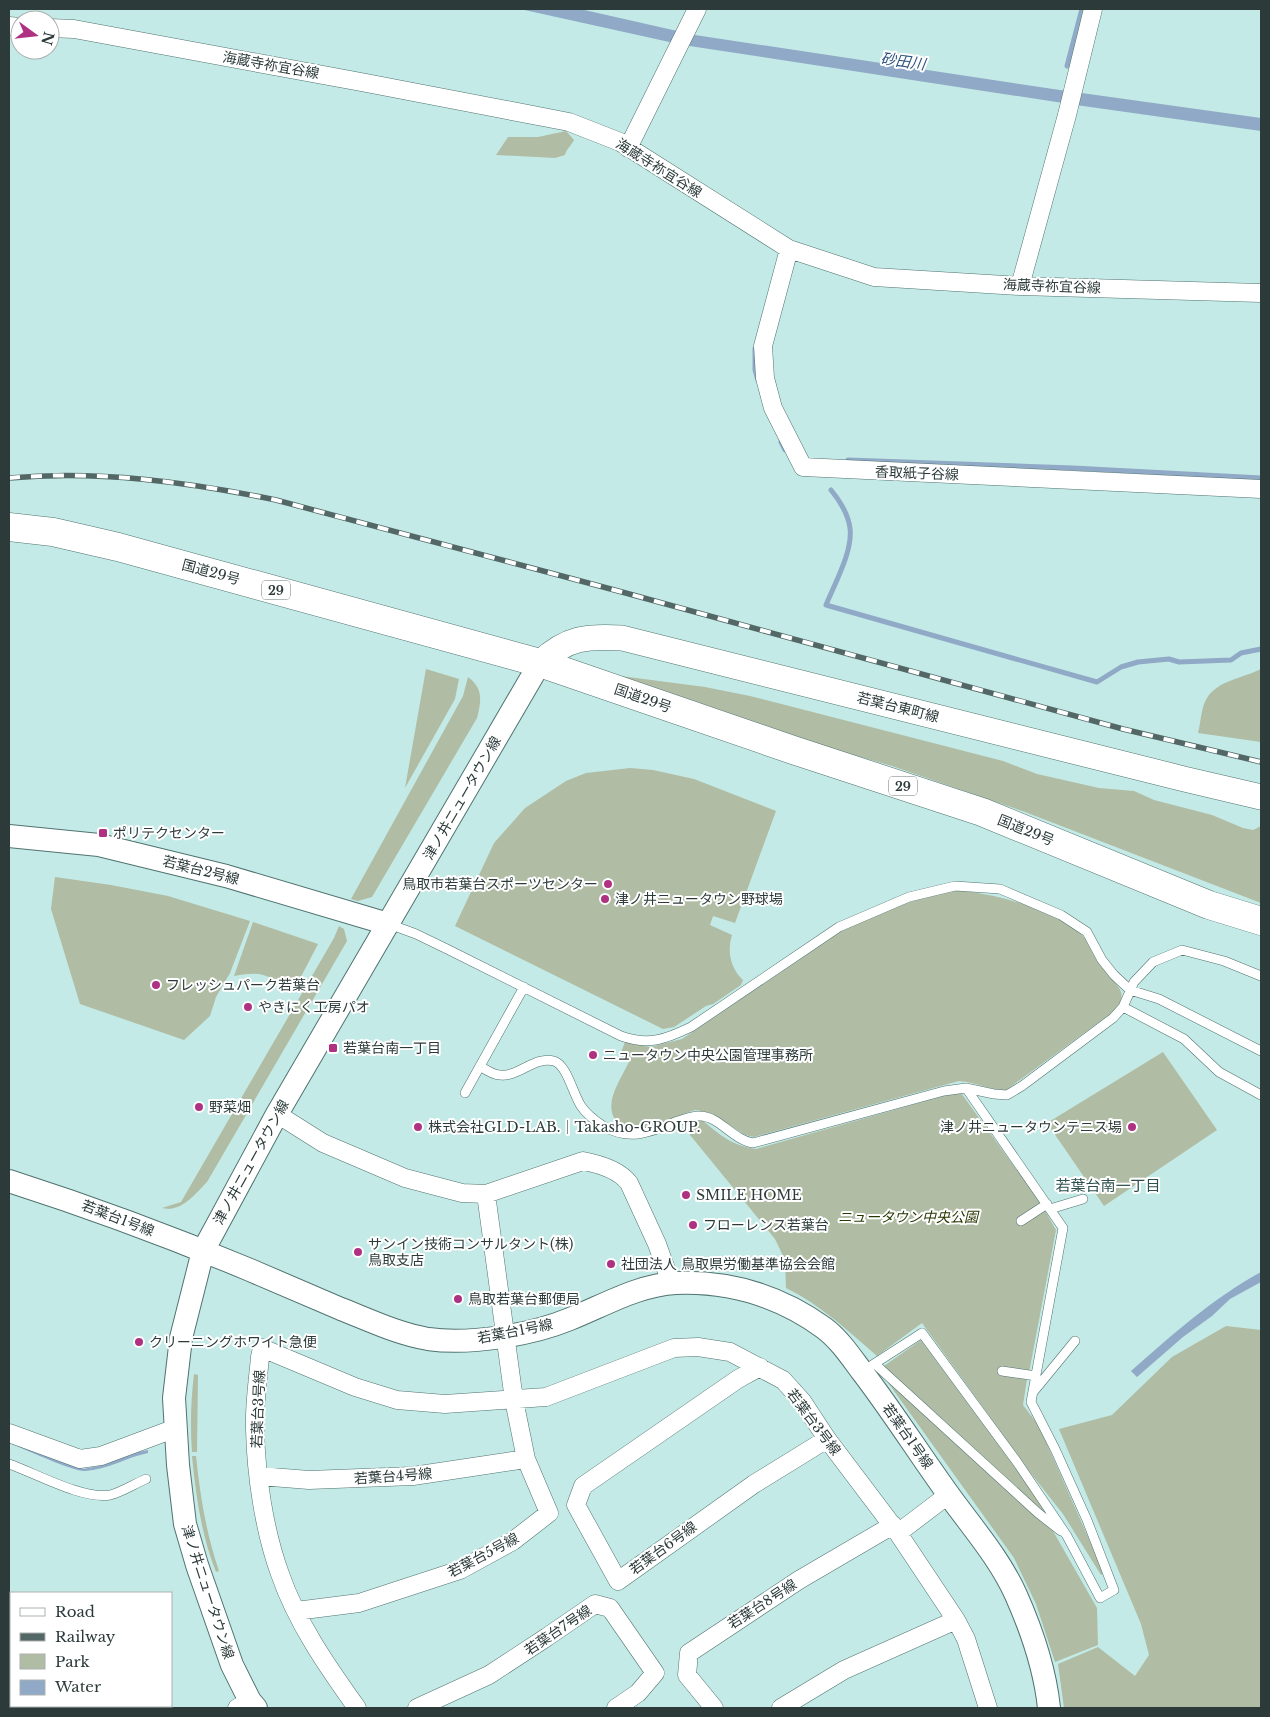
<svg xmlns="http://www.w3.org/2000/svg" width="1270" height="1717" viewBox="0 0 1270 1717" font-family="'Libre Baskerville','Noto Sans JP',serif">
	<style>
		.green { fill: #b0bca3 }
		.water { fill: #8fa9c6 }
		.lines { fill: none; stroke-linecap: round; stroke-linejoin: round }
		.stream { stroke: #8fa9c6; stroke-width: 5 }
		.service-casing { stroke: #507370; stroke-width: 10 }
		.minor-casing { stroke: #507370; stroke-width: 19 }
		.tertiary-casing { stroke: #507370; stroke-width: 24 }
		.secondary-casing { stroke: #507370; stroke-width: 26 }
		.trunk-casing { stroke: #507370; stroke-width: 29 }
		.service { stroke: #fff; stroke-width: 9 }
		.minor { stroke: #fff; stroke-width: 18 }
		.tertiary { stroke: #fff; stroke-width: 22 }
		.secondary { stroke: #fff; stroke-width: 25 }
		.trunk { stroke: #fff; stroke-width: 28 }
		.rail-casing { stroke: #526766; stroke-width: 5.5 }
		.rail { stroke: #fff; stroke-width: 4; stroke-dasharray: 11; stroke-linecap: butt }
		.poi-dot { fill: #ae3182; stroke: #fff; stroke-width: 2 }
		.labels { text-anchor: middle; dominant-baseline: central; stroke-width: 4; stroke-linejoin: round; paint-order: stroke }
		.shield { fill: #fff; stroke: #6b7675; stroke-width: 1 }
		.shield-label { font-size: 12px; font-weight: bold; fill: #2c3b3a }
		.street-label { font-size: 14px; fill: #2c3b3a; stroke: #fff }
		.poi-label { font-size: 14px; fill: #2c3b3a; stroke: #fff; text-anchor: start }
		.park-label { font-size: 14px; font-style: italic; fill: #253800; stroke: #fff }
		.water-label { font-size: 15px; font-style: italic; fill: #305680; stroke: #fff }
		.neighbourhood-label { font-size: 15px; fill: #2d504d; stroke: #fff }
	</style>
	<rect width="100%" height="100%" fill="#c3eae6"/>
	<path class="green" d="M 566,131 L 574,140 C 571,146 567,148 565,155 L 555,158 L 496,155 L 508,137 L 538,137 Z
		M 426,669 L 459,679 L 455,699 L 405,788 Z
		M 1261,669 L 1261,742 L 1198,733 C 1201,722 1201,707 1207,698 C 1218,680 1244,678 1261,669 Z
		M 613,675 L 705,687 L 750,696 L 1003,761 L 1037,774 L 1099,788 L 1134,791 L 1154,800 L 1212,815 L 1243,828 L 1253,830 L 1261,826 L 1261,903 L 1025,812 L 892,766 L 770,731 Z
		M 468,677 C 484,689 481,701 477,718 L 372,897 L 358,901 L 351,899 L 463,696 Z
		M 630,768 L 653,770 L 694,779 L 776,811 L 735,923 L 713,916 L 710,925 L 732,935 C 727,951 730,968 743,980 L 741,985 L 713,1004 L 706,1006 L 674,1027 L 663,1029 L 455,926 L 494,843 L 525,808 L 566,781 L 586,773 Z
		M 55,877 L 111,885 L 168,896 L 250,921 L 230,973 L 216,997 L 210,1016 L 184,1040 L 80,1004 L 51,909 Z
		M 954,890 C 993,893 1057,909 1085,938 C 1093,947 1097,961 1105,971 C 1117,987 1131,992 1113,1012 L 1006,1090 C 990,1090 975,1082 959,1081 L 754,1137 L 745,1135 L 708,1112 L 695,1110 L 652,1126 L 627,1131 C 597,1112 617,1086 629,1062 L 620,1055 L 625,1042 L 650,1047 L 682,1039 L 840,932 C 876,912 914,899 954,890 Z
		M 253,922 L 318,944 L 293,992 L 281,990 C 273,971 251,972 234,976 Z
		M 339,926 L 344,929 L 347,941 L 207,1182 C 195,1194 181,1213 162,1208 L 181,1202 L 334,938 Z
		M 1163,1052 L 1217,1130 L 1104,1206 L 1047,1123 Z
		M 954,1093 L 961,1093 L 1041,1203 L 1016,1219 L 1020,1225 L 1044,1209 L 1056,1230 L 1029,1373 L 1001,1366 L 1000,1373 L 1027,1379 L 1023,1405 L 1039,1426 L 1104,1573 L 1101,1575 L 1063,1514 L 1029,1471 L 922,1323 L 877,1356 C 848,1331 821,1305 786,1288 L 785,1260 L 775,1239 L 690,1135 L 688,1129 L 692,1121 L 703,1121 C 720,1135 733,1146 756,1149 Z
		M 1226,1326 L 1261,1330 L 1261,1708 L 1064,1708 L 1058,1664 L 1098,1647 L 1135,1676 L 1149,1655 L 1141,1624 L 1059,1429 L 1112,1415 L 1172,1357 Z
		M 921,1340 L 1056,1523 L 884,1366 Z
		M 194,1374 L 198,1375 L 197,1452 L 192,1452 C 190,1425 191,1400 194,1374 Z
		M 884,1377 L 1053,1531 L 1097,1608 L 1098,1645 L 1055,1662 L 1036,1604 L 1014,1558 Z
		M 192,1456 L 196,1456 C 200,1495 206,1533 219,1571 L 216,1572 C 201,1534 196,1496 192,1456 Z"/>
	<path class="water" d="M 520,9 L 580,9 L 695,35 L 1053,89 L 1261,118 L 1261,131 L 1076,105 L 683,45 Z
		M 1261,1272 L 1261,1282 L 1230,1299 L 1212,1316 L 1183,1337 L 1137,1377 L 1131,1371 C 1172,1335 1213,1298 1261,1272 Z
		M 9,1440 L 83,1469 L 99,1466 L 133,1453 L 148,1450 L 148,1453 C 127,1457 107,1470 85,1471 C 73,1472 23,1448 9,1443 Z"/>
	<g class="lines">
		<path class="stream" d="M 1067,66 L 1082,9
			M 755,349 L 755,370 L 758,380
			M 781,442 L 785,450
			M 848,460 L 1073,468 L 1261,478
			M 831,490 C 840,501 848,513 850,528 C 853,551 835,583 826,605 L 1097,682 L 1121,667 L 1138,662 L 1169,659 L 1179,662 L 1231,660 L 1241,653 L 1261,649"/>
		<g class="service-casing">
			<path id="service" d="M 389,924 L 416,934 L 447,949 L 621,1036 C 649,1046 666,1039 691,1027 L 839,927 L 909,897 L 955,886 L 1000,889 L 1061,915 L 1087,932 L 1102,960 L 1114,975 L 1130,990 L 1159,999 L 1261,1051
				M 1123,1007 L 1184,1039 L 1219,1072 L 1261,1095
				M 480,1066 C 486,1070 493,1075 500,1075 C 519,1077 534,1056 554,1061 C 567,1065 573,1094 581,1106 C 587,1115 594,1120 603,1126 C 631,1142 650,1132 678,1121 C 685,1119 693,1115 700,1116 C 719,1116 733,1140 753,1143 L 944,1091 L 966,1088 L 994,1094 L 1007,1095 L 1022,1086 L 1113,1018 L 1123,1007 L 1134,982 L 1153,962 L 1182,950 L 1224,961 L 1261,976
				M 465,1093 L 524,987
				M 1050,1209 L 1083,1199
				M 1021,1221 L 1047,1204
				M 875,1364 L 1038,1513 L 1061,1531
				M 863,1371 L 922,1333 L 1017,1462 L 1067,1536 L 1100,1598 L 1114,1590 L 1087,1520 L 1055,1449 L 1031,1402 L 1063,1228 L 966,1088
				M 1002,1371 L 1036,1376
				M 1034,1391 L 1075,1341
				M 9,1464 C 35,1473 83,1500 110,1495 C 122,1492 134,1484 146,1479"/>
		</g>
		<g class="minor-casing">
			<path id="minor" d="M 9,26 L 20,27
				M 50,28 L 74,29 L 361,82 L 569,122 L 620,142 L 789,249 L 874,277 L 1020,286 L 1261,293
				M 628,148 L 697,9
				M 789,249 L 763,346 L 765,378 L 773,408 L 803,467 L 1261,489
				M 1020,286 L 1067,115 L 1093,9
				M 277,1114 L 323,1143 L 405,1178 L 462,1193 L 486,1194 L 583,1161 C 599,1164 619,1170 629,1183 L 657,1244 L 671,1283
				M 760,1367 L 738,1379 L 583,1486 L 576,1505 L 618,1581 L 754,1484 L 827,1439
				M 9,1433 L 80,1459 L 101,1456 L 176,1428
				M 259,1476 L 309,1480 L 413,1476 L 526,1459
				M 898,1533 L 948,1495
				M 296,1611 L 359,1603 L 460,1570 L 513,1541 L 549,1513 L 526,1459 L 514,1400 L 486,1194
				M 237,1708 L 250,1701
				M 357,1708 C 327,1666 297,1623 280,1574 C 264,1530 256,1475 255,1429 C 254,1405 258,1380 260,1357 L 262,1348 L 355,1387 L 397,1400 L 445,1404 L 546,1397 L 674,1348 L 698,1347 L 730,1352 L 783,1380 L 802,1401 L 827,1439 L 898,1533 L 956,1620 L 966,1639 L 988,1708
				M 417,1708 L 489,1675 L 547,1637 L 595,1604 L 610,1608 L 655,1673 L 638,1693 L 616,1708
				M 714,1708 L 687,1675 L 689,1653 L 799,1580 L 893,1525
				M 781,1708 L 844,1670 L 956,1620"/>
		</g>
		<g class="tertiary-casing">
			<path id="tertiary" d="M 9,836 L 99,845 L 226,876 L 388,924
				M 9,1181 C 90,1207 171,1237 250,1270 C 280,1283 310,1296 341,1309 C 369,1320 398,1334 428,1339 C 470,1345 531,1335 570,1319 C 605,1305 638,1285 676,1283 C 730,1281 780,1296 824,1328 C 840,1340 851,1357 863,1373 C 892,1411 918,1452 946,1491 C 970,1525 999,1557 1016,1595 C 1032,1631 1045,1669 1049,1708
				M 256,1708 L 250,1701 L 232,1665 L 197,1565 L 185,1524 L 178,1465 L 174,1398 L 181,1338 L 203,1251 L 277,1114 L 540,663"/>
		</g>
		<g class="secondary-casing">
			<path id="secondary" d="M 540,663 C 567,637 587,636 622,638 L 1184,779 L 1261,797"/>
		</g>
		<g class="trunk-casing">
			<path id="trunk" d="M 9,527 L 53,532 L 118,547 L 540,663 L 793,750 L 982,812 L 1209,905 L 1261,921"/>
		</g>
		<use href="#service" class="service"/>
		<use href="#minor" class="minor"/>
		<use href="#tertiary" class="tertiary"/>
		<use href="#secondary" class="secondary"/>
		<use href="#trunk" class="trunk"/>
		<g class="rail-casing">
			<path id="rail" d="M 9,478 C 98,470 188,482 276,500 L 622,592 L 1123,729 L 1261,762"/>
		</g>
		<use href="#rail" class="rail"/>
	</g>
	<g class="poi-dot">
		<rect x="98" y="828" width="10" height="10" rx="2.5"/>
		<circle cx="608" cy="884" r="5"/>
		<circle cx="605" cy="899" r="5"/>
		<circle cx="156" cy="985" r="5"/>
		<circle cx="248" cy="1007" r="5"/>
		<rect x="328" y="1043" width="10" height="10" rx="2.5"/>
		<circle cx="593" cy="1055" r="5"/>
		<circle cx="199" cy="1107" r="5"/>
		<circle cx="418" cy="1127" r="5"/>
		<circle cx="1132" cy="1127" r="5"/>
		<circle cx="686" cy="1195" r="5"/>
		<circle cx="693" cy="1225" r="5"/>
		<circle cx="358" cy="1252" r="5"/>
		<circle cx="611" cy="1264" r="5"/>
		<circle cx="458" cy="1299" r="5"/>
		<circle cx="139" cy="1342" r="5"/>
	</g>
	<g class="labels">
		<g class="shield">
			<rect x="262" y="580.5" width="28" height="19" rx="4"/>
			<rect x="889" y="776.5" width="28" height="19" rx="4"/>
		</g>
		<g class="shield-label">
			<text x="276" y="590">29</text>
			<text x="903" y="786">29</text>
		</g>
		<g class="street-label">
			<text transform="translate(271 65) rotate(10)">海蔵寺祢宜谷線</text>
			<text transform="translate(659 168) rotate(32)">海蔵寺祢宜谷線</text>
			<text transform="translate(1052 286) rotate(2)">海蔵寺祢宜谷線</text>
			<text transform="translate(917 473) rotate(2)">香取紙子谷線</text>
			<text transform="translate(211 572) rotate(15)">国道29号</text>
			<text transform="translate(643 698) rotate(19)">国道29号</text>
			<text transform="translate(898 707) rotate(14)">若葉台東町線</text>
			<text transform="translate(462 798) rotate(-60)">津ノ井ニュータウン線</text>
			<text transform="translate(1026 830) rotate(22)">国道29号</text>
			<text transform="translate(201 870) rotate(14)">若葉台2号線</text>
			<text transform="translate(251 1162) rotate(-61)">津ノ井ニュータウン線</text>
			<text transform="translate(118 1218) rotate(21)">若葉台1号線</text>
			<text transform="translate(515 1331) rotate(-11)">若葉台1号線</text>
			<text transform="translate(258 1409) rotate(-88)">若葉台3号線</text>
			<text transform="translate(814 1422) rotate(53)">若葉台3号線</text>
			<text transform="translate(908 1436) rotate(55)">若葉台1号線</text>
			<text transform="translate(393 1476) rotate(-4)">若葉台4号線</text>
			<text transform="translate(663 1548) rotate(-36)">若葉台6号線</text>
			<text transform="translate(483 1555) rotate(-28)">若葉台5号線</text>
			<text transform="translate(208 1592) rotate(72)">津ノ井ニュータウン線</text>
			<text transform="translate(762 1604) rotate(-33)">若葉台8号線</text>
			<text transform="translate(558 1630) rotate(-34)">若葉台7号線</text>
		</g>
		<g class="poi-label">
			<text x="113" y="833">ポリテクセンター</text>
			<text x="598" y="884" text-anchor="end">鳥取市若葉台スポーツセンター</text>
			<text x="615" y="899">津ノ井ニュータウン野球場</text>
			<text x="166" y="985">フレッシュパーク若葉台</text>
			<text x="258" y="1007">やきにく工房パオ</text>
			<text x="343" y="1048">若葉台南一丁目</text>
			<text x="603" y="1055">ニュータウン中央公園管理事務所</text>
			<text x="209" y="1107">野菜畑</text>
			<text x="428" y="1127">株式会社GLD-LAB.｜Takasho-GROUP.</text>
			<text x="1122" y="1127" text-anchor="end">津ノ井ニュータウンテニス場</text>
			<text x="696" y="1195">SMILE HOME</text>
			<text x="703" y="1225">フローレンス若葉台</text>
			<text x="368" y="1244">サンイン技術コンサルタント(株)<tspan x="368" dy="16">鳥取支店</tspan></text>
			<text x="621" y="1264">社団法人 鳥取県労働基準協会会館</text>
			<text x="468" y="1299">鳥取若葉台郵便局</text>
			<text x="149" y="1342">クリーニングホワイト急便</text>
		</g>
		<g class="park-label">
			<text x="908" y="1217">ニュータウン中央公園</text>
		</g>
		<g class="water-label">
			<text transform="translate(903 61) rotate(8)">砂田川</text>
		</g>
		<g class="neighbourhood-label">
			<text x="1108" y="1185">若葉台南一丁目</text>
		</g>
	</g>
	<rect width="1270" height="1717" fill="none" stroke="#2c3b3a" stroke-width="20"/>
	<rect x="10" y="1592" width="162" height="115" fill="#ffffff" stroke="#abb1b0"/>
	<rect x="20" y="1608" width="25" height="8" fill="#ffffff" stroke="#abb1b0"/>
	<text x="55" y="1617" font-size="15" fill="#2c3b3a">Road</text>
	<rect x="20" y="1633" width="25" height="8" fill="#526766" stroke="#abb1b0"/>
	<text x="55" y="1642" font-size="15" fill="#2c3b3a">Railway</text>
	<rect x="20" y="1654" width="25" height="15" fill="#b0bca3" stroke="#abb1b0"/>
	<text x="55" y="1667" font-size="15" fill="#2c3b3a">Park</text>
	<rect x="20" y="1680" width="25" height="15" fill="#8fa9c6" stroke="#abb1b0"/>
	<text x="55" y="1692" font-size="15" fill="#2c3b3a">Water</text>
	<g transform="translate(35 35) rotate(105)"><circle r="24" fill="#ffffff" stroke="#abb1b0"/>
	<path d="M0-4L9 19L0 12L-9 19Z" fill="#ae3182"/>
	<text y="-8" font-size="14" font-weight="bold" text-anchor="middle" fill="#2c3b3a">N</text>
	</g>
</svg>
